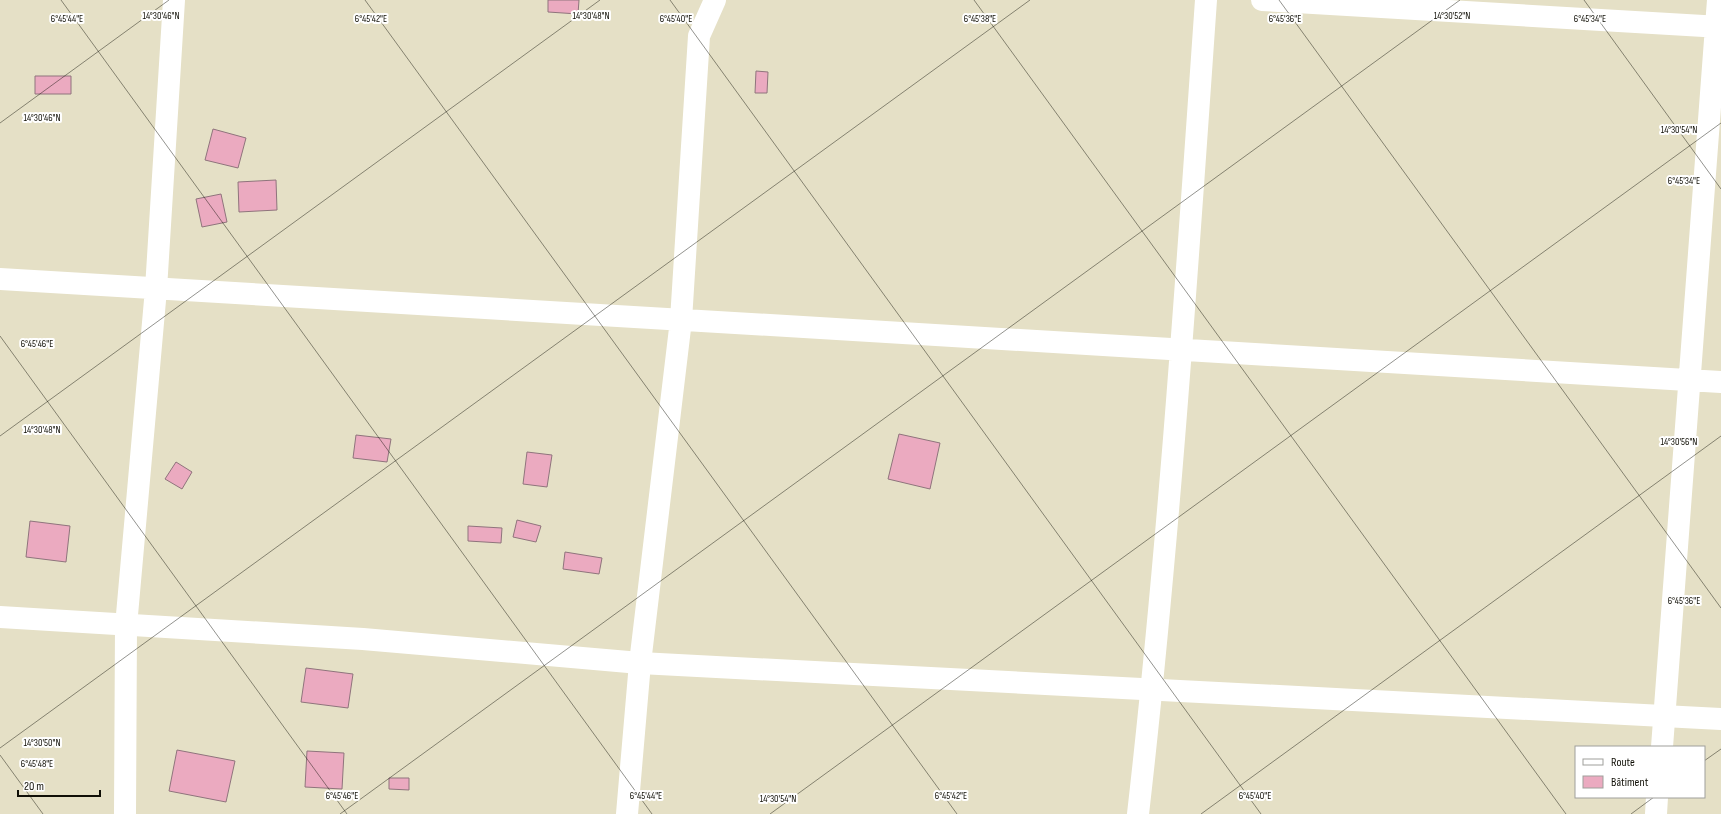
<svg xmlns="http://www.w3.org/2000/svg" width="1721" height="814" viewBox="0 0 1721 814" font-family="'Sofia Sans Condensed',sans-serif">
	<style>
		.building { fill: #ebaac0; stroke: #8f747c }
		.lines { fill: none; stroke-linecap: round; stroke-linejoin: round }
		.minor { stroke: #fff; stroke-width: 22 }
		.secondary { stroke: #fff; stroke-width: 22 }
		.ticks { fill: none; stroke: #100f06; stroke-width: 1; stroke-opacity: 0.45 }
		.ticks-label { font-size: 10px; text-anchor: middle; fill: #100f06; stroke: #fff; stroke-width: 4; stroke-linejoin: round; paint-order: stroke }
	</style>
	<rect width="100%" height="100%" fill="#e5e0c6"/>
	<path class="building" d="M 548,0 L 579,0 L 578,14 L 548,12 Z
		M 756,71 L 768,72 L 767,93 L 755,93 Z
		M 35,76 L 71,76 L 71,94 L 35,94 Z
		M 213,129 L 246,138 L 238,168 L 205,160 Z
		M 276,180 L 277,210 L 239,212 L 238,182 Z
		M 221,194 L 227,222 L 202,227 L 196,199 Z
		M 899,434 L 940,443 L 930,489 L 888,479 Z
		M 356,435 L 391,439 L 387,462 L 353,458 Z
		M 527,452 L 552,455 L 547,487 L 523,484 Z
		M 176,462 L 192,472 L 182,489 L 165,479 Z
		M 517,520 L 541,526 L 536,542 L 513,537 Z
		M 30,521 L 70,526 L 66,562 L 26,557 Z
		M 468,526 L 502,528 L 501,543 L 468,541 Z
		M 565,552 L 602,558 L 599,574 L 563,569 Z
		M 306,668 L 353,674 L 348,708 L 301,702 Z
		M 177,750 L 235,761 L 226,802 L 169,791 Z
		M 307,751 L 344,753 L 342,789 L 305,787 Z
		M 389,778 L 409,778 L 409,790 L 389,789 Z"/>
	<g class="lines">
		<path class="minor" d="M 1262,0 L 1721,27
			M 0,279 L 1721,382
			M 1662,747 L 1718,0
			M 125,814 L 126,626 L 156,289 L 174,0
			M 627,814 L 640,663 L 681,320 L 699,36 L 715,0
			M 1138,814 C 1169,543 1187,272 1206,0
			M 1656,814 L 1657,797"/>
		<path class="secondary" d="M 0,617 L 363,639 L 640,663 L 1721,719"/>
	</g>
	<path class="ticks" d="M 61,0 L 652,814M 365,0 L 957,814M 670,0 L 1261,814M 974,0 L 1566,814M 1279,0 L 1721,608M 1584,0 L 1721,189M 0,123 L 169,0M 0,336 L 347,814M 0,436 L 600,0M 0,748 L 1030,0M 0,755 L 43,814M 1704,761 L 1721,749M 340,814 L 1460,0M 770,814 L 1721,123M 1201,814 L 1721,436M 1631,814 L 1654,797"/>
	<g class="ticks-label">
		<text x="161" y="19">14°30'46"N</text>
		<text x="591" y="19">14°30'48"N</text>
		<text x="1452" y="19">14°30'52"N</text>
		<text x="67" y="22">6°45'44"E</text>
		<text x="371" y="22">6°45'42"E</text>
		<text x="676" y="22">6°45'40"E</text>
		<text x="980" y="22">6°45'38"E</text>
		<text x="1285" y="22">6°45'36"E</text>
		<text x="1590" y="22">6°45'34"E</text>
		<text x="42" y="121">14°30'46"N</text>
		<text x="1679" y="133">14°30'54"N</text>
		<text x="1684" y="184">6°45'34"E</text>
		<text x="37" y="347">6°45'46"E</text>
		<text x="42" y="433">14°30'48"N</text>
		<text x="1679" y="445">14°30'56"N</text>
		<text x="1684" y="604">6°45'36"E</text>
		<text x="42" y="746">14°30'50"N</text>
		<text x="37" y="767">6°45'48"E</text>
		<text x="342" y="799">6°45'46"E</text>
		<text x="646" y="799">6°45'44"E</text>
		<text x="951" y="799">6°45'42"E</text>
		<text x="1255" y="799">6°45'40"E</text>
		<text x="778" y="802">14°30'54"N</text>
	</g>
	<rect x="1575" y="746" width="130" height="52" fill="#ffffff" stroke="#9f9f9b"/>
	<rect x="1583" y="759" width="20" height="6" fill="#ffffff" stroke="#9f9f9b"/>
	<text x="1611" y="766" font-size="12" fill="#100f06">Route</text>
	<rect x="1583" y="776" width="20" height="12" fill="#ebaac0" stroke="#9f9f9b"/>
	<text x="1611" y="786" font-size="12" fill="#100f06">Bâtiment</text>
	<path d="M18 790v6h82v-6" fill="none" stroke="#100f06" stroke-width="2"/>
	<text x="24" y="790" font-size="12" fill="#100f06" stroke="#ffffff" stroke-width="3" paint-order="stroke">20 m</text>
</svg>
